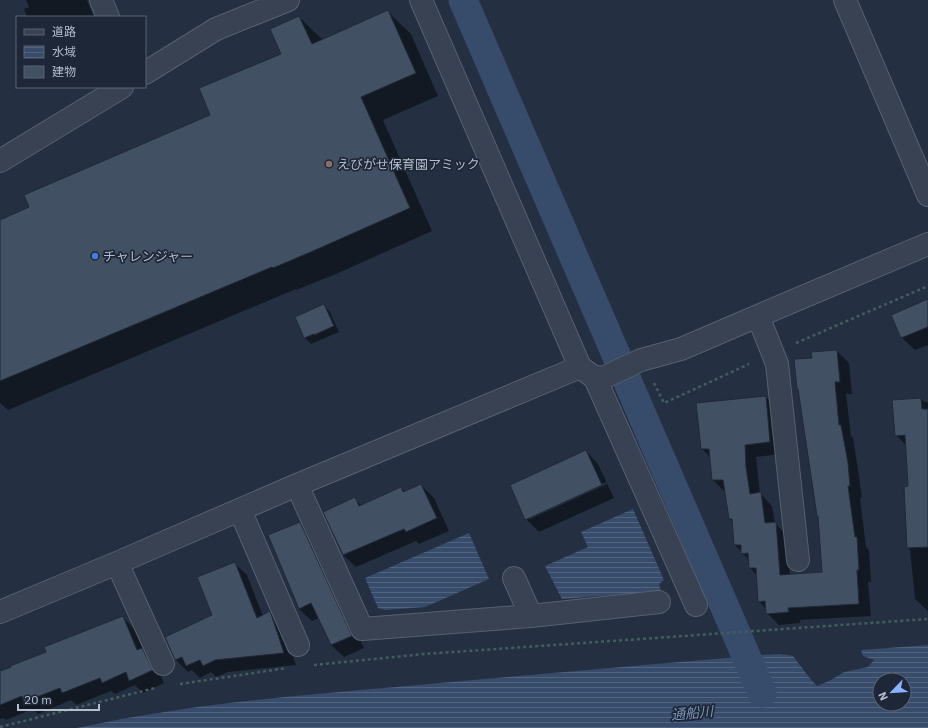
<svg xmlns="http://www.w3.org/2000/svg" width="928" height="728" viewBox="0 0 928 728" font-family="'IBM Plex Sans','Noto Sans JP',sans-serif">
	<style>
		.water { fill: url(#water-rules); fill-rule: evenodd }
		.shadow { fill: #0007; fill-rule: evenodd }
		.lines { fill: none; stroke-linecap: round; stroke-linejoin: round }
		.canal { stroke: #374b6a; stroke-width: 29 }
		.building { fill: #425064; stroke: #1f2939 }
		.minor-casing { stroke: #56606f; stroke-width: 24 }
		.path { stroke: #445c60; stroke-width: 2.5; stroke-dasharray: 3 3; stroke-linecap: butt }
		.minor { stroke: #384252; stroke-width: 22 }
		.education-dot { fill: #8d6e63; stroke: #1d2737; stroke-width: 1.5 }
		.shop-dot { fill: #3f7fe0; stroke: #1d2737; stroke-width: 1.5 }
		.labels { text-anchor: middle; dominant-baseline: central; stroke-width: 3.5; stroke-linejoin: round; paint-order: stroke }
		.poi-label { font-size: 13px; fill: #b5bdcc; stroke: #1d2737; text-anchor: start }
		.water-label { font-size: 14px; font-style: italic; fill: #7b93b5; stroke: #1d2737 }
	</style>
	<defs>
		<pattern id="water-rules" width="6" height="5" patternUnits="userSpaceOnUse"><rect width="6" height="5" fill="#374b6a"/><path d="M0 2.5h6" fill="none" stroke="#52637e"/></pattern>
	</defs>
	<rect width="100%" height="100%" fill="#243042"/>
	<path class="water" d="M 633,509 L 664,580 L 659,584 L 661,591 L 562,599 L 545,566 L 588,547 L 581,532 Z
		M 469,533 L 489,579 L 425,607 L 385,610 L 378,608 L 365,578 Z
		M 928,645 L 928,728 L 77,728 C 182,705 289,696 396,687 C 518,676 640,665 762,655 L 780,654 L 793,656 C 801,666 808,677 817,686 L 831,680 L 844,672 L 868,667 L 874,660 L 863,656 L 861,650 ZM 880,680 L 904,680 L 904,704 L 880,704 Z"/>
	<path class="shadow" d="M 26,0 L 87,0 L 94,17 L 27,17 L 24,9 L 29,7 Z
		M 388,12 L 411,34 L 438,96 L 383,120 L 432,231 L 336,274 L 296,290 L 296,289 L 8,410 L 0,403 L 0,221 L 30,208 L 211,115 L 283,55 L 299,17 L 323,40 Z
		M 928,301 L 928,345 L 915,350 L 902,338 L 893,315 Z
		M 324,305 L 330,312 L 339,332 L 311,344 L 305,338 L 296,318 Z
		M 837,351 L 849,363 L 852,394 L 846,394 L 851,436 L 853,438 L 859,476 L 862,498 L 860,498 L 866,547 L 869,550 L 871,582 L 868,582 L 871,616 L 800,620 L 800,623 L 779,625 L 767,613 L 766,609 L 759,601 L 757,575 L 750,568 L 749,560 L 735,545 L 733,523 L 730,519 L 726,492 L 725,492 L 713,480 L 711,458 L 702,449 L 766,397 L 778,409 L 781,454 L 756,457 L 760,493 L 772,506 L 775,523 L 787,536 L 790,575 L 823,573 L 819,517 L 818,516 L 813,359 Z
		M 921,399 L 925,402 L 928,402 L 928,611 L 915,599 L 910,550 L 908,548 L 909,487 L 907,446 L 896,435 L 893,401 Z
		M 586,451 L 598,464 L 614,498 L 539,532 L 526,519 ZM 606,482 L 607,484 L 530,519 L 530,516 Z
		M 421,485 L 434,498 L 449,531 L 419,544 L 416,541 L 356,567 L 343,555 L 324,513 L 355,499 L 362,506 L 401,488 L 405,492 Z
		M 300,523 L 312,535 L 364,648 L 344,657 L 331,645 L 319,618 L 312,621 L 299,609 L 269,535 Z
		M 234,563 L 247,575 L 263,616 L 269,612 L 282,624 L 296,665 L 228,672 L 216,677 L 211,672 L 200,678 L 192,670 L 188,672 L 176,660 L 166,638 L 214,615 Z
		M 123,617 L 135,630 L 145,652 L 154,661 L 164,683 L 143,693 L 135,685 L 115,694 L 111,691 L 76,705 L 71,700 L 38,714 L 33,709 L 6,720 L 3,718 L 0,719 L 0,671 L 47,652 Z"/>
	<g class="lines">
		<path class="canal" d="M 463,0 L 762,693"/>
	</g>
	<path class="building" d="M 388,10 L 416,73 L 361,97 L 410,208 L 313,251 L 273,268 L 272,267 L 0,381 L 0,220 L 29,207 L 24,195 L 210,115 L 199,88 L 281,54 L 270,29 L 299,16 L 312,44 Z
		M 928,299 L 928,327 L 901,338 L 891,315 Z
		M 324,304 L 334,326 L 314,335 L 314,334 L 304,338 L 295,317 Z
		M 837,350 L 840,382 L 835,382 L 839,425 L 841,425 L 848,463 L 850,486 L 848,486 L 855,537 L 857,537 L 859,570 L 857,570 L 859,604 L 788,608 L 789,612 L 766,614 L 765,601 L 758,602 L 756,568 L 749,568 L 748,553 L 741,554 L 741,545 L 734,545 L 732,519 L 729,519 L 723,480 L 712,480 L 709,449 L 701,449 L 696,403 L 766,396 L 770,442 L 745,445 L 746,467 L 750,494 L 761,492 L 765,523 L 776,522 L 780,575 L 822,572 L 818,516 L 817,516 L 798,389 L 797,389 L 794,359 L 812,358 L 811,352 Z
		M 921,398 L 922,409 L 928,409 L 928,547 L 907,548 L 904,487 L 908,486 L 905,435 L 895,436 L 892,400 Z
		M 586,450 L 602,485 L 525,520 L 510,485 Z
		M 421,484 L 437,518 L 406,532 L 404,529 L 343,555 L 323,512 L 355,497 L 359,506 L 401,487 L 403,492 Z
		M 300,522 L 352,636 L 331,645 L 311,603 L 299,609 L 268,535 Z
		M 235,562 L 257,618 L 270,611 L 284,653 L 215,660 L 203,666 L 200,660 L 186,666 L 182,657 L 175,660 L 165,637 L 212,615 L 197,577 Z
		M 123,616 L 137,650 L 142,648 L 153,670 L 129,681 L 126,672 L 102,683 L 100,678 L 62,693 L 60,688 L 24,702 L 22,696 L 0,705 L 0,671 L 11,667 L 10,666 L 46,652 L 44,647 Z"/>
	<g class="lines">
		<g class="minor-casing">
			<path id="minor" d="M 101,0 L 108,17
				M 421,0 L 580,367 L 595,378 L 605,377 L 641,360 L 681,349 L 758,316 L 928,244
				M 845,0 L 928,195
				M 145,73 L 216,29 L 288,0
				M 0,161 L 122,87
				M 758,316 L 777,364 L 798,560
				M 595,378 L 696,605
				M 297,485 L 362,629 L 531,616 L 659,602
				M 240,510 L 298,645
				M 117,563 L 163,664
				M 514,578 L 531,616
				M 0,612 L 117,563 L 297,485 L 580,367"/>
		</g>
		<path class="path" d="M 796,343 L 928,286
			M 654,383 L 664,403 L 749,364
			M 314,665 L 424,654 L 928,619
			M 180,684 L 287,668
			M 0,727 L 155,688"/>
		<use href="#minor" class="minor"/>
	</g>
	<circle class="education-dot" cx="329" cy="164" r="4"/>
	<circle class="shop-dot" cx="95" cy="256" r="4"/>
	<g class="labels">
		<g class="poi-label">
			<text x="337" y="164">えびがせ保育園アミック</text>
			<text x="103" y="256">チャレンジャー</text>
		</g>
		<g class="water-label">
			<text transform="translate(692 713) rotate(-5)">通船川</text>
		</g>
	</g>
	<rect x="16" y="16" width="130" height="72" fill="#1d2737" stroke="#5a6373"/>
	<rect x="24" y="29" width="20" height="6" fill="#384252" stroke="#5a6373"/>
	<text x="52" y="36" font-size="12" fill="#b5bdcc">道路</text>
	<rect x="24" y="46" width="20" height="12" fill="url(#water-rules)" stroke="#5a6373"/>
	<text x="52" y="56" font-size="12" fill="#b5bdcc">水域</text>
	<rect x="24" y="66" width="20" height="12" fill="#425064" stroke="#5a6373"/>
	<text x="52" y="76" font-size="12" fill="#b5bdcc">建物</text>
	<g transform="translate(892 692) rotate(245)"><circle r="19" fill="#1d2737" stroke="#5a6373"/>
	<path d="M0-3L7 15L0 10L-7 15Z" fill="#87b3ff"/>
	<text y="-6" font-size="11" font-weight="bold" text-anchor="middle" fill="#b5bdcc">N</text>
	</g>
	<path d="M18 704v6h81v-6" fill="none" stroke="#b5bdcc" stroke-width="2"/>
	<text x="24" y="704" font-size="12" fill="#b5bdcc" stroke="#1d2737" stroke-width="3" paint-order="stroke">20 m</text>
</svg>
